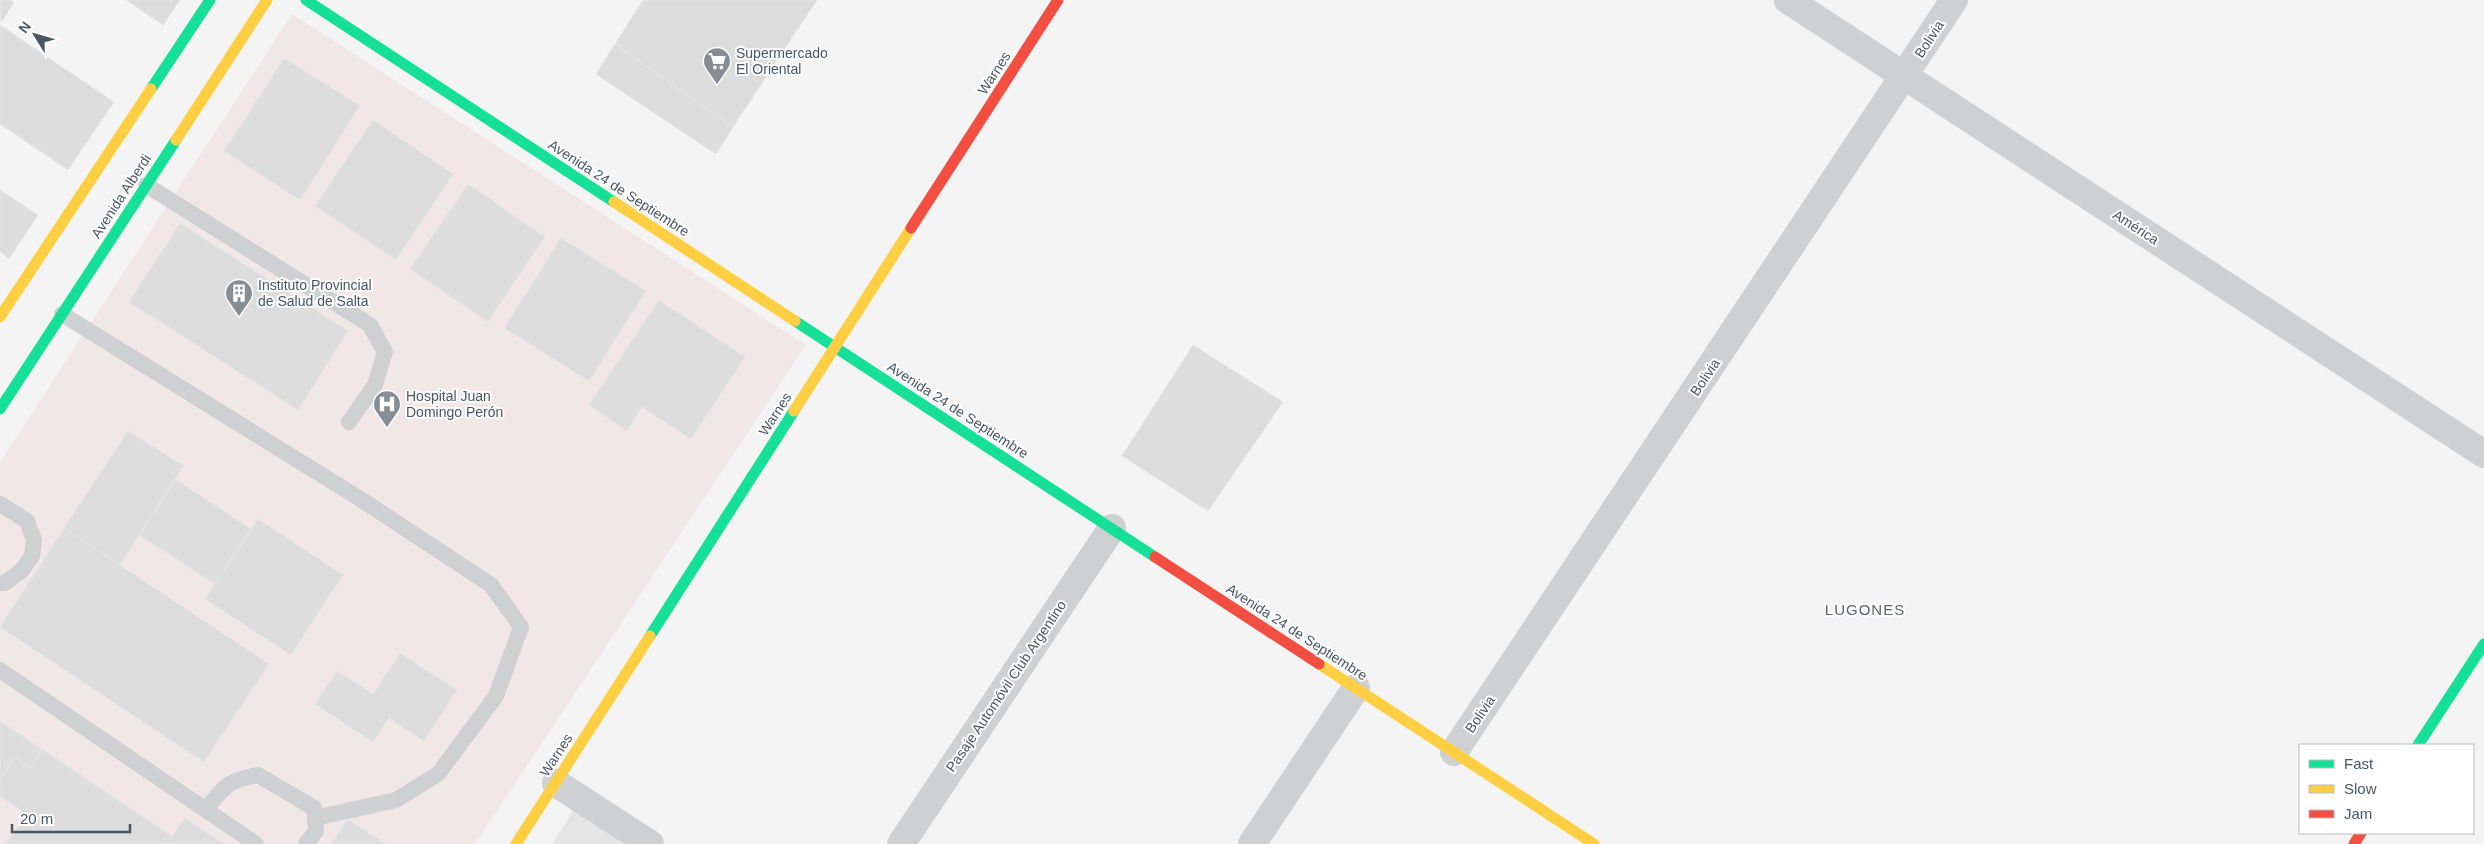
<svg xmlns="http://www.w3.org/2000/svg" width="2484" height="844" viewBox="0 0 2484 844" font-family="Arial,sans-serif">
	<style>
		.education { fill: #e6e5e6 }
		.medical { fill: #f1e7e6 }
		.building { fill: #ddddde; stroke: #e5e6e7 }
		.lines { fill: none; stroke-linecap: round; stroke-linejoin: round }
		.lane { stroke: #ced0d2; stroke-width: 16 }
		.street { stroke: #ced0d2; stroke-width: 28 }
		.fast { stroke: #16e098; stroke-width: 11 }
		.slow { stroke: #ffcf43; stroke-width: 11 }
		.jam { stroke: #f24e42; stroke-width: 11 }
		.labels { text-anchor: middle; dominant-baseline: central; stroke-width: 4; stroke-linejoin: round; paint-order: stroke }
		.street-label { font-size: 14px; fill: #4a5661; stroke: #fff }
		.poi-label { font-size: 14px; fill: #4a5661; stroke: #fff; text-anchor: start }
		.neighbourhood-label { font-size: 15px; letter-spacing: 1px; fill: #5f6368; stroke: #fff }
	</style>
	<rect width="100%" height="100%" fill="#f4f4f4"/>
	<path class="education" d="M 577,805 L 637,844 L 552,844 Z"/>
	<path class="medical" d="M 292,14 L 806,345 L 475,844 L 0,844 L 0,462 Z"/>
	<path class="building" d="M 0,0 L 10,0 L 14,3 L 1,22 Z
		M 126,0 L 180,0 L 163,25 Z
		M 643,0 L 817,0 L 733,127 L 615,44 Z
		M 0,25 L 114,102 L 68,170 L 0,124 Z
		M 615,44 L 733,127 L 716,154 L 596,74 Z
		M 284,58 L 360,106 L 300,200 L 224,151 Z
		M 373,120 L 453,174 L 396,260 L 315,206 Z
		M 468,184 L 545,237 L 488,322 L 410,269 Z
		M 0,190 L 38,215 L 9,259 L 0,251 Z
		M 180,223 L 348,331 L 298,410 L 129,302 Z
		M 561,238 L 646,291 L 589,381 L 504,328 Z
		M 659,300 L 745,357 L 691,439 L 642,407 L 627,431 L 589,405 Z
		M 1193,345 L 1283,402 L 1208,511 L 1122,456 Z
		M 128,431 L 184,466 L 120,565 L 64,528 Z
		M 175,479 L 251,529 L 215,584 L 139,535 Z
		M 258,519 L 343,575 L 291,655 L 205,599 Z
		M 64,528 L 269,664 L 204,762 L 0,627 Z
		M 400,653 L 457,690 L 424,741 L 389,718 L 373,742 L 315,704 L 337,671 L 373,694 Z
		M 0,721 L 42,749 L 30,768 L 15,757 L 0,779 Z
		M 42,749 L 172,836 L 167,844 L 6,844 L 26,814 L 0,796 L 0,779 L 15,757 L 30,768 Z
		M 185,818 L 224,844 L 167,844 Z
		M 348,819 L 385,844 L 331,844 Z"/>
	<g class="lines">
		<path class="lane" d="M 146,185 L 370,325 L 385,352 L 375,385 L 349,422
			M 62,314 L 362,500 L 491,585 L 521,627 L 496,696 L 438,774 L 396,800 L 315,818
			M 0,504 L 27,521 L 34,540 L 32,556 L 22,570 L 5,583 L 0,583
			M 0,670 L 256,844
			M 206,810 C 224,786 228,780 258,775 L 314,808 L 316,831 L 306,844"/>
		<path class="street" d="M 1788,0 L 2484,454
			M 1454,752 L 1954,0
			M 556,783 L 650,844
			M 901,844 L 1112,528
			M 1252,844 L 1356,688"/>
		<path class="fast" d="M 306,0 L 614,202
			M 151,89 L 210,0
			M 795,321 L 1155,557
			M 0,409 L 176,140
			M 650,636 L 794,411
			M 2418,745 L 2484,644"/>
		<path class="slow" d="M 176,140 L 267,0
			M 614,202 L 795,321
			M 0,317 L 151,89
			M 794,411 L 911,228
			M 1319,664 L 1594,844
			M 516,844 L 650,636"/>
		<path class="jam" d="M 911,228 L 1058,0
			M 1155,557 L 1319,664
			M 2354,844 L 2361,833"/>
	</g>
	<defs>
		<g id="supermarket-pin" transform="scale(1.4375)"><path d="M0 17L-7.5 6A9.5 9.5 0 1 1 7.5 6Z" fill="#868d94" stroke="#fff"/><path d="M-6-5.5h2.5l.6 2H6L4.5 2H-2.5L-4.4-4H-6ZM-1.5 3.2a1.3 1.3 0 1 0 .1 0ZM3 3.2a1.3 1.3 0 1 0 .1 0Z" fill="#fff"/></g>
		<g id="building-pin" transform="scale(1.4375)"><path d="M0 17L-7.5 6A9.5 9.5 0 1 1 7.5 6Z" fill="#868d94" stroke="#fff"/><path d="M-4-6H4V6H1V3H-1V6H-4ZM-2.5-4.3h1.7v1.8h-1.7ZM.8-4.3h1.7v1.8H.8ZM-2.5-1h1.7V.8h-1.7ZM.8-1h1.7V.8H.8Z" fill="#fff"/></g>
		<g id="hospital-pin" transform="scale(1.4375)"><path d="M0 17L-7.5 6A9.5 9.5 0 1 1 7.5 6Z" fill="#868d94" stroke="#fff"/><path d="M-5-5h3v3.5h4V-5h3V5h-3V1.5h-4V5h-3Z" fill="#fff"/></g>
	</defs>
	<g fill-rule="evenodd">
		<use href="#supermarket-pin" x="717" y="61"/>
		<use href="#building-pin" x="239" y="293"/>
		<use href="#hospital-pin" x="387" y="404"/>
	</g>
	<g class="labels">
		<g class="street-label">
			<text transform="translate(1929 39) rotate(-57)">Bolivia</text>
			<text transform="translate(994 73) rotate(-57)">Warnes</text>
			<text transform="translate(619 188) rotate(33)">Avenida 24 de Septiembre</text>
			<text transform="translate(121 196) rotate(-57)">Avenida Alberdi</text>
			<text transform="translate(2136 227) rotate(33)">América</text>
			<text transform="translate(1705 377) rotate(-56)">Bolivia</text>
			<text transform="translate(958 410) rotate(33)">Avenida 24 de Septiembre</text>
			<text transform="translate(775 414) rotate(-57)">Warnes</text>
			<text transform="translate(1297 632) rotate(33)">Avenida 24 de Septiembre</text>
			<text transform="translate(1006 686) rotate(-56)">Pasaje Automóvil Club Argentino</text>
			<text transform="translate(1480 714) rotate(-56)">Bolivia</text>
			<text transform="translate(556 755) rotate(-57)">Warnes</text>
		</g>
		<g class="poi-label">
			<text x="736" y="53">Supermercado<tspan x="736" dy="16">El Oriental</tspan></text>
			<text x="258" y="285">Instituto Provincial<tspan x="258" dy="16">de Salud de Salta</tspan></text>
			<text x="406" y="396">Hospital Juan<tspan x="406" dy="16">Domingo Perón</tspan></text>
		</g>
		<g class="neighbourhood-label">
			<text x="1865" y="609">LUGONES</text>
		</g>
	</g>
	<rect x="2299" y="744" width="175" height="90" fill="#ffffff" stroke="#b7bbc0"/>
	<rect x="2309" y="760" width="25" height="8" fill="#16e098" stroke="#b7bbc0"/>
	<text x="2344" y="769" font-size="15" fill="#4a5661">Fast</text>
	<rect x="2309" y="785" width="25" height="8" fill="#ffcf43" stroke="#b7bbc0"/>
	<text x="2344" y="794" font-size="15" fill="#4a5661">Slow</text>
	<rect x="2309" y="810" width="25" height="8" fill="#f24e42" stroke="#b7bbc0"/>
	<text x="2344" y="819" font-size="15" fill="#4a5661">Jam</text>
	<g transform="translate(35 35) rotate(307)" stroke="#ffffff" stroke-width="4" paint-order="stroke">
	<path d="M0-4L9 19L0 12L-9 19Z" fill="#4a5661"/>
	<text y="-8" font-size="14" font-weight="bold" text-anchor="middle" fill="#4a5661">N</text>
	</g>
	<path d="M12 824v8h118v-8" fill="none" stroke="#4a5661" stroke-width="2.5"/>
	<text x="20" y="824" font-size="15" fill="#4a5661" stroke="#ffffff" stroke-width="4" paint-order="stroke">20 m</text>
</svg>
